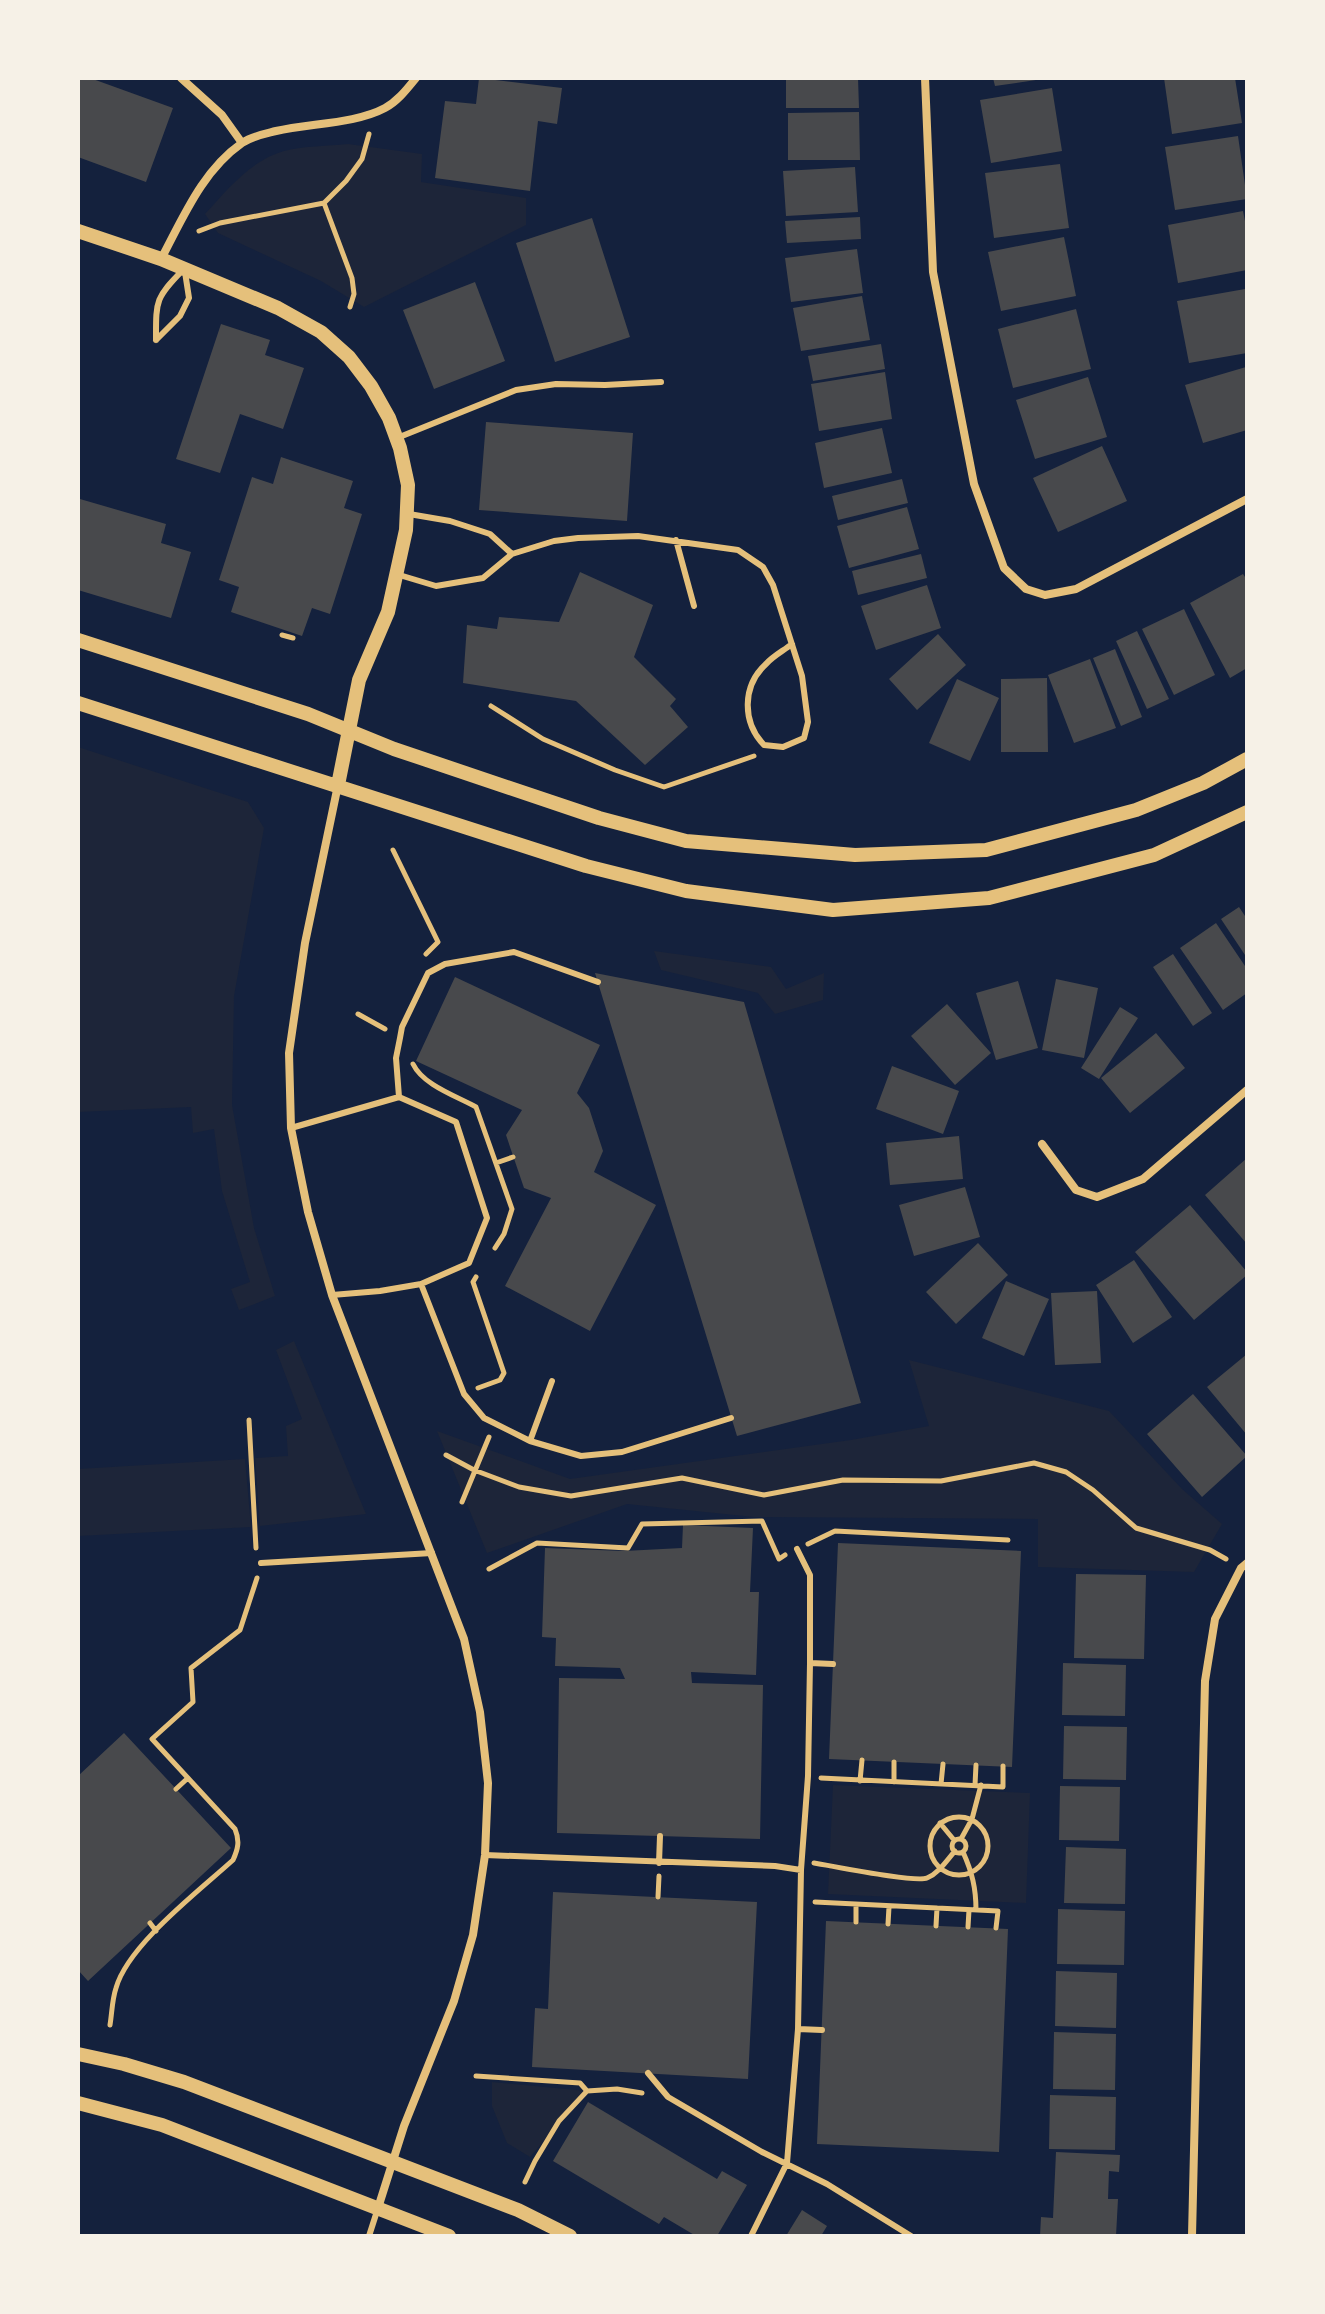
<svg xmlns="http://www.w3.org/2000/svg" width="1325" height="2314" viewBox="0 0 1325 2314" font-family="Mulish,sans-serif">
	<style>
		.green { fill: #1d2539 }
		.building { fill: #48494c }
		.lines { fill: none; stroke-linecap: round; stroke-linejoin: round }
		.path { stroke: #e5c07b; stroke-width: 5 }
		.service { stroke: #e5c07b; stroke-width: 6 }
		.minor { stroke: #e5c07b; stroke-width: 8 }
		.tertiary { stroke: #e5c07b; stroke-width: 14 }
	</style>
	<rect width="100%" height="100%" fill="#14213d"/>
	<path class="green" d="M 348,144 L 422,154 L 421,182 L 526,198 L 526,225 L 364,307 L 321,281 L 218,233 L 205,214 C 227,190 251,160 284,151 C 305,146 327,146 348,144 Z
		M 78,747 L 248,802 L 264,828 L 234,996 L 232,1105 L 254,1228 L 275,1296 L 239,1310 L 231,1289 L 250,1282 L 222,1191 L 214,1129 L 193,1133 L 191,1107 L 78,1112 Z
		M 654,951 L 771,967 L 786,989 L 824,973 L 823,1000 L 775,1014 L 758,993 L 661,970 Z
		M 294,1341 L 366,1514 L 260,1526 L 255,1458 L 288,1456 L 286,1426 L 302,1419 L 276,1350 Z
		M 909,1360 L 1109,1411 L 1182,1489 L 1222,1524 L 1194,1572 L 1038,1567 L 1038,1519 L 754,1517 L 627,1504 L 487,1553 L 437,1431 L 570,1479 L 851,1440 L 929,1426 Z
		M 245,1459 L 251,1527 L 78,1536 L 78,1469 Z
		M 833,1785 L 1030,1793 L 1026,1903 L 828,1894 Z
		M 492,2082 L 587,2091 L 530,2157 L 507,2143 L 492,2106 Z"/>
	<path class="building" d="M 78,78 L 90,78 L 173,108 L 146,182 L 78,157 Z
		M 479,78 L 562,88 L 557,124 L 538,121 L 530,191 L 435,178 L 445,101 L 476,104 Z
		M 786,78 L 858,78 L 859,108 L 786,108 Z
		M 993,78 L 1036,78 L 1036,80 L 995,86 Z
		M 1164,78 L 1235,78 L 1242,123 L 1172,134 Z
		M 1052,88 L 1062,151 L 991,163 L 980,100 Z
		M 859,112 L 860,160 L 788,160 L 788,113 Z
		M 1238,136 L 1247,199 L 1175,210 L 1165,147 Z
		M 1060,164 L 1069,228 L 994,238 L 985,173 Z
		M 855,167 L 858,212 L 786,216 L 783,171 Z
		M 1243,211 L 1247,231 L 1247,270 L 1178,283 L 1168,225 Z
		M 860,217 L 861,239 L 787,243 L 785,221 Z
		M 592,218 L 630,337 L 555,362 L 516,243 Z
		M 1064,237 L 1076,296 L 1001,311 L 988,252 Z
		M 857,249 L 863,293 L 791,302 L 785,258 Z
		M 475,282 L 505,361 L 434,389 L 403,310 Z
		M 1245,289 L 1247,353 L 1189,363 L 1177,301 Z
		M 862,296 L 870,340 L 801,351 L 793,308 Z
		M 1076,309 L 1091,369 L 1013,388 L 998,329 Z
		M 221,324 L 270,340 L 265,355 L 304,368 L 283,429 L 240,414 L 220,473 L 176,459 Z
		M 881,344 L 885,369 L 813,381 L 808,356 Z
		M 1246,367 L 1247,430 L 1203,443 L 1185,385 Z
		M 885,372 L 892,419 L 819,431 L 811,384 Z
		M 1088,377 L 1107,437 L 1035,459 L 1016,400 Z
		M 486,422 L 633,433 L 627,521 L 479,510 Z
		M 882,428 L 892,473 L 824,488 L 815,443 Z
		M 1102,446 L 1127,501 L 1058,532 L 1033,478 Z
		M 281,457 L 353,481 L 344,508 L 362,514 L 330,614 L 312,608 L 302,636 L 231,612 L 239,587 L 219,580 L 252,477 L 273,484 Z
		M 902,479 L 908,503 L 838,520 L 832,496 Z
		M 80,499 L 166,524 L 161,543 L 191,552 L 171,618 L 78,590 L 78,506 Z
		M 907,507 L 919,549 L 849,568 L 837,526 Z
		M 921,554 L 927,578 L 858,595 L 852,571 Z
		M 580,572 L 653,605 L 634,657 L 676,699 L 670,706 L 688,727 L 645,765 L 576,701 L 463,683 L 467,625 L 497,629 L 499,617 L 559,622 Z
		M 1243,574 L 1247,580 L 1247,668 L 1230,678 L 1190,603 Z
		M 927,585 L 941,628 L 876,650 L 861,606 Z
		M 1184,609 L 1215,675 L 1174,695 L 1142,629 Z
		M 1137,631 L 1169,699 L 1147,709 L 1116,641 Z
		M 938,634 L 966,665 L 917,710 L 889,679 Z
		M 1115,649 L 1142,717 L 1121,726 L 1093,658 Z
		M 1090,659 L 1116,728 L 1074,743 L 1048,675 Z
		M 1047,678 L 1048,752 L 1001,752 L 1001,679 Z
		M 957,679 L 999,698 L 970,761 L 929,743 Z
		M 1239,907 L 1247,919 L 1247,958 L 1221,919 Z
		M 1216,923 L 1247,969 L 1247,993 L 1223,1010 L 1180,948 Z
		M 1173,954 L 1212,1013 L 1193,1026 L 1153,967 Z
		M 595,973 L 744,1002 L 861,1403 L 737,1436 Z
		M 455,977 L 600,1045 L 577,1093 L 589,1108 L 603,1151 L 594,1172 L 656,1205 L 590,1331 L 505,1286 L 551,1198 L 524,1188 L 506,1135 L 522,1110 L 416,1061 Z
		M 1056,979 L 1098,988 L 1084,1058 L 1042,1050 Z
		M 1018,981 L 1038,1048 L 996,1060 L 976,993 Z
		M 947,1004 L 991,1053 L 955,1085 L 911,1036 Z
		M 1120,1007 L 1138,1018 L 1099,1079 L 1081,1068 Z
		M 1156,1033 L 1185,1068 L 1130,1113 L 1101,1078 Z
		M 892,1066 L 959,1091 L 943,1134 L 876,1109 Z
		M 959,1136 L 963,1179 L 890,1185 L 886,1143 Z
		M 1247,1158 L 1247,1244 L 1205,1195 Z
		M 965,1187 L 980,1237 L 914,1256 L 899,1205 Z
		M 1190,1205 L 1247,1272 L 1247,1275 L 1194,1320 L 1135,1252 Z
		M 978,1243 L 1008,1275 L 956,1324 L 926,1292 Z
		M 1134,1260 L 1172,1317 L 1133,1343 L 1096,1285 Z
		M 1006,1281 L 1049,1299 L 1024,1356 L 982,1338 Z
		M 1097,1291 L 1101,1363 L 1055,1365 L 1051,1293 Z
		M 1247,1354 L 1247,1435 L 1207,1387 Z
		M 1193,1394 L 1247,1456 L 1202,1497 L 1147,1434 Z
		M 683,1525 L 753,1528 L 750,1592 L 759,1592 L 756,1675 L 691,1672 L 692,1683 L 763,1685 L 760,1839 L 557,1833 L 559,1678 L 625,1679 L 620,1668 L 555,1666 L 556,1638 L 542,1637 L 545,1548 L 624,1551 L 682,1548 Z
		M 838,1543 L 1021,1551 L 1012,1767 L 829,1759 Z
		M 1076,1574 L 1146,1575 L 1144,1659 L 1074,1658 Z
		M 1063,1663 L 1126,1665 L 1125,1716 L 1062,1715 Z
		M 1064,1726 L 1127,1727 L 1126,1780 L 1063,1779 Z
		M 124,1733 L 231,1848 L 88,1981 L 78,1970 L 78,1776 Z
		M 1060,1786 L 1120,1787 L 1119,1841 L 1059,1840 Z
		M 1066,1847 L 1126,1849 L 1125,1904 L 1064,1903 Z
		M 553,1892 L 757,1902 L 748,2079 L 532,2067 L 535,2008 L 548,2009 Z
		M 1058,1909 L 1125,1911 L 1124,1965 L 1057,1964 Z
		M 826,1921 L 1008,1929 L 999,2152 L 817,2144 Z
		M 1056,1971 L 1117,1973 L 1116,2028 L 1055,2026 Z
		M 1054,2032 L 1116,2034 L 1115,2090 L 1053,2089 Z
		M 1050,2095 L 1116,2097 L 1115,2150 L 1049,2149 Z
		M 588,2102 L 717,2179 L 722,2171 L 747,2185 L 717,2236 L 696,2236 L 664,2217 L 659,2224 L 553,2161 Z
		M 1056,2152 L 1120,2155 L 1119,2172 L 1109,2171 L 1108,2199 L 1118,2199 L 1116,2236 L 1040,2236 L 1041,2217 L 1053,2218 Z
		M 802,2210 L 827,2226 L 821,2236 L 786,2236 Z"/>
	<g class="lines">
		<path class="path" d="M 324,203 L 352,278 L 354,294 L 350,307
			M 199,231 L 220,223 L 324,203 L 346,181 L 362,159 L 369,134
			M 282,635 L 293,638
			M 491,706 L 543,739 L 615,770 L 664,787 L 754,756
			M 393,850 L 438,942 L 426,954
			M 358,1014 L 385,1029
			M 413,1064 C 423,1085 456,1096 476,1107 L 512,1209 L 504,1234 L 495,1248
			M 496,1163 L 513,1157
			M 476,1277 L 473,1282 L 504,1373 L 500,1380 L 478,1388
			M 249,1420 L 256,1548
			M 446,1455 L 474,1470 L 519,1487 L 571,1496 L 682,1478 L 764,1495 L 843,1480 L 941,1481 L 1034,1463 L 1066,1472 L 1093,1490 L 1136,1528 L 1210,1550 L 1226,1559
			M 462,1502 L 489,1437
			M 808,1544 L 835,1531 L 1008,1540
			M 489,1569 L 537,1543 L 628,1548 L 642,1524 L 762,1521 L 779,1559 L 785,1555
			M 821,1778 L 1003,1787 L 1003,1766
			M 860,1781 L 862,1760
			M 894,1782 L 894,1762
			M 941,1784 L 943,1764
			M 975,1785 L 976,1765
			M 176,1789 L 188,1778
			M930 1846a29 29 0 1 1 58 0a29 29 0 1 1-58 0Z
			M 940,1823 L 954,1840
			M952 1846a7 7 0 1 1 14 0a7 7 0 1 1-14 0Z
			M 961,1839 L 972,1819 L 981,1785
			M 963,1852 C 972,1872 976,1888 976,1910
			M 814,1863 C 833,1866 915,1883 927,1878 C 939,1873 947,1860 955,1851
			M 658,1897 L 659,1876
			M 815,1902 L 998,1911 L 996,1928
			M 856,1905 L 856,1922
			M 150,1923 L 156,1931
			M 888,1924 L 889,1907
			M 936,1926 L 937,1908
			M 968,1927 L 969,1910
			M 110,2025 C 112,2013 112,2000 116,1988 C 128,1945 199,1891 233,1860 C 238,1849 240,1841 235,1829 L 152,1739 L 193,1702 L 191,1668 L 240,1630 L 257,1578
			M 476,2076 L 580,2083 L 587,2091 L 617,2089 L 642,2093
			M 525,2182 L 535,2161 L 559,2121 L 587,2091"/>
		<path class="service" d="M 156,340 L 180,316 L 189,298 L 185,272
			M 156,340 C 156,301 155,298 183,270
			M 397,438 L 516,390 L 556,384 L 605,385 L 661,382
			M 676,540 L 694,606
			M 512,554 L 554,541 L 578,538 L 638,536 L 738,550 L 763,567 L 773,585 L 802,676 L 808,722 L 804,738 L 783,747 L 764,745 C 742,722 742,686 766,664 C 773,656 783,651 792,644
			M 396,574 L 436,586 L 483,578 L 512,554 L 490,534 L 450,521 L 409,514
			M 399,1097 L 396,1058 L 400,1038 L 402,1027 L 428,973 L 445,964 L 514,952 L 598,982
			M 291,1128 L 399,1097 L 456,1122 L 487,1218 L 469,1263 L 421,1284 L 380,1291 L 332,1295
			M 421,1284 L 464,1394 L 484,1418 L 530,1441 L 581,1456 L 622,1452 L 731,1418
			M 530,1441 L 552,1381
			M 261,1563 L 432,1553
			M 810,1663 L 833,1664
			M 485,1855 L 775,1866 L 801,1870
			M 659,1863 L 660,1836
			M 798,2029 L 822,2030
			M 648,2073 L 668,2097 L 762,2152 L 827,2184 L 911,2236
			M 369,2236 L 378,2208
			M 751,2236 L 787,2163 L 798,2029 L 801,1870 L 808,1776 L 810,1663 L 810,1575 L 797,1549"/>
		<path class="minor" d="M 181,78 L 222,115 L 242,143
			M 925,78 L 933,272 L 974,484 L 1004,568 L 1026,589 L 1045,595 L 1076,589 L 1247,499
			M 161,259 C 183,218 202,171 242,143 C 252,136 264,134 276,131 C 310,123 355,124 385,108 C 398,101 407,89 416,78
			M 338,785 L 305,943 L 289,1053 L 291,1128 L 308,1212 L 332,1295 L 464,1639 L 480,1712 L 488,1783 L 485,1855 L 473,1935 L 454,2001 L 404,2126 L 378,2208
			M 1042,1144 L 1076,1190 L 1097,1197 L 1143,1179 L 1247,1090
			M 1192,2236 L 1205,1681 L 1215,1619 L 1241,1568 L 1247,1563"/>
		<path class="tertiary" d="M 78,231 L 161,259 L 278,308 L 321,332 L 349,357 L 371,386 L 389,418 L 400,448 L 408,485 L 406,530 L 388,612 L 359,680 L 338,785
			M 78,640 L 308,714 L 394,749 L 599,818 L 686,841 L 855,855 L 986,850 L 1136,810 L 1203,783 L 1247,759
			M 78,703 L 586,866 L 686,891 L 833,910 L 989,898 L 1154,855 L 1247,812
			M 78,2054 L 124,2064 L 184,2082 L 518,2210 L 570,2236
			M 78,2103 L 162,2125 L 449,2236"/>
	</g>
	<rect width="1325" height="2314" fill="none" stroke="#f6f1e7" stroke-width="160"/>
</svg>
